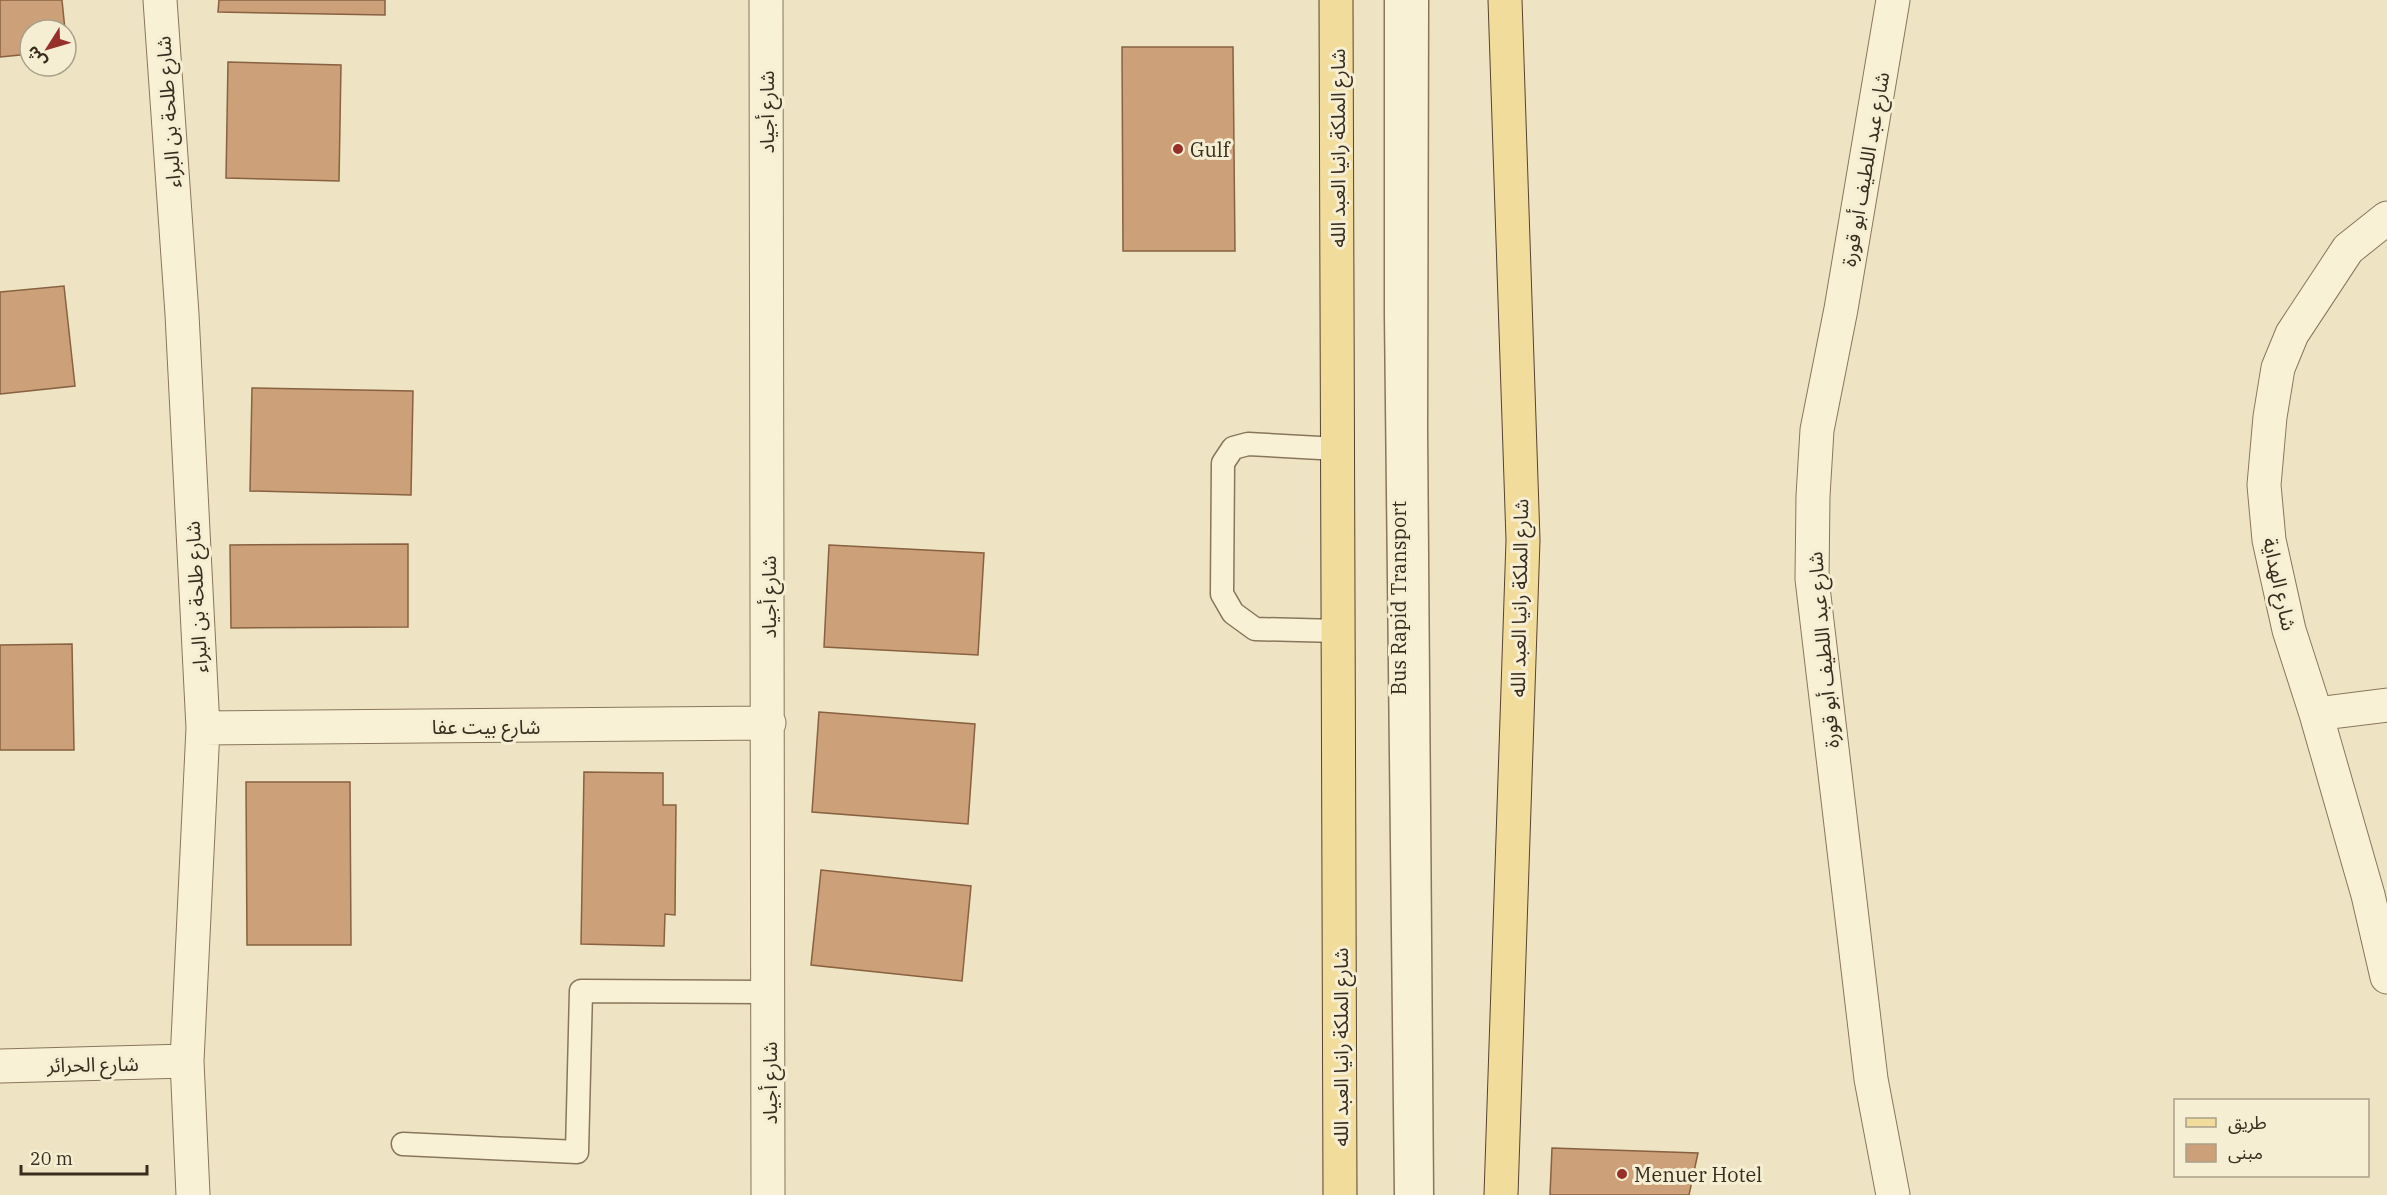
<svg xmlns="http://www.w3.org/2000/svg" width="2387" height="1195" viewBox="0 0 2387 1195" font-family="'IBM Plex Serif','Noto Sans Arabic',serif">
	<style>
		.building { fill: #cca179; stroke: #876140; stroke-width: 1.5 }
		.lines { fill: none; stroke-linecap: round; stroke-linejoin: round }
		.service-casing { stroke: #88765a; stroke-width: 25 }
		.minor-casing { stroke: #88765a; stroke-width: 35 }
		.primary-casing { stroke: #56432e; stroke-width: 35 }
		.service { stroke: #f9f1d6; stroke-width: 22 }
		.minor { stroke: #f9f1d6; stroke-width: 33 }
		.primary { stroke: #f1dc9b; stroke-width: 33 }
		.poi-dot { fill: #97302a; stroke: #f5eed3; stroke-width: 2 }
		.labels { text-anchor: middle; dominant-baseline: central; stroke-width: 6; stroke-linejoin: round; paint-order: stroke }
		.street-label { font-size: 20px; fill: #382c1e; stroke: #f5eed3 }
		.poi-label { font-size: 20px; fill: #382c1e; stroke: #f5eed3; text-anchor: start }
	</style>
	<rect width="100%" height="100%" fill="#eee4c3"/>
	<path class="building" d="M 0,0 L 62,0 L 65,30 L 30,30 L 30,54 L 0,57 Z
		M 219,0 L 385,0 L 385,15 L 218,12 Z
		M 1122,47 L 1233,47 L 1235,251 L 1123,251 Z
		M 228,62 L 341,65 L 339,181 L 226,178 Z
		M 64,286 L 75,386 L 0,394 L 0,292 Z
		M 252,388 L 413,391 L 411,495 L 250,491 Z
		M 408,544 L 408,627 L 231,628 L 230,545 Z
		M 829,545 L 984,553 L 978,655 L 824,647 Z
		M 72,644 L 74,750 L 0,750 L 0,645 Z
		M 819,712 L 975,724 L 968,824 L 812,812 Z
		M 584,772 L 663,773 L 663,805 L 676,805 L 675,915 L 665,914 L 664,946 L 581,944 Z
		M 246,782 L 350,782 L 351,945 L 247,945 Z
		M 821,870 L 971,886 L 962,981 L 811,965 Z
		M 1552,1148 L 1698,1153 L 1689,1195 L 1550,1195 Z"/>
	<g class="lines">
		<g class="service-casing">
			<path id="service" d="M 1396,0 L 1396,315 L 1406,1195
				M 1417,0 L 1416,429 L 1422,1195
				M 1338,449 L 1248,444 L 1233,448 L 1223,463 L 1222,594 L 1233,613 L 1255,629 L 1338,631
				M 403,1144 L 577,1152 L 581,991 L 769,992"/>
		</g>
		<g class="minor-casing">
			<path id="minor" d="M 160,0 L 182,314 L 203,728 L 187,1061 L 193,1195
				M 766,0 L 768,1195
				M 1893,0 L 1841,309 L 1817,430 L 1813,496 L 1812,579 L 1871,1079 L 1893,1195
				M 2387,218 L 2348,249 L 2292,334 L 2278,368 L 2270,417 L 2264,485 L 2269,540 L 2289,630 L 2316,714 L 2368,895 L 2387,977
				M 2316,714 L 2387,705
				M 203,728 L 769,723
				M 0,1066 L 187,1061"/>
		</g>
		<g class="primary-casing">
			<path id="primary" d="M 1336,0 L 1340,1195
				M 1501,1195 L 1523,540 L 1505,0"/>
		</g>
		<use href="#service" class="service"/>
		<use href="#minor" class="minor"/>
		<use href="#primary" class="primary"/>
	</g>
	<g class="poi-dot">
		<circle cx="1178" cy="149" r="6"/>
		<circle cx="1622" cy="1174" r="6"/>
	</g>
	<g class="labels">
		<g class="street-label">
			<text transform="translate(168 112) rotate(-94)">شارع طلحة بن البراء</text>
			<text transform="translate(766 112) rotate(-90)">شارع أجياد</text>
			<text transform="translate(1337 148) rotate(-90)">شارع الملكة رانيا العبد الله</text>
			<text transform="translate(1865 169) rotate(-80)">شارع عبد اللطيف أبو قورة</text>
			<text transform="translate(2280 584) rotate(78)">شارع الهداية</text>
			<text transform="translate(196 597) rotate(-93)">شارع طلحة بن البراء</text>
			<text transform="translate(768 597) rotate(-90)">شارع أجياد</text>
			<text transform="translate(1398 598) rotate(-90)">Bus Rapid Transport</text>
			<text transform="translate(1519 598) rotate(-89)">شارع الملكة رانيا العبد الله</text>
			<text transform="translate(1823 650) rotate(-95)">شارع عبد اللطيف أبو قورة</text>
			<text x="486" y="726">شارع بيت عفا</text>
			<text transform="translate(1340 1047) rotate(-90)">شارع الملكة رانيا العبد الله</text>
			<text transform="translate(93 1064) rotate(-1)">شارع الحرائر</text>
			<text transform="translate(769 1083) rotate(-90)">شارع أجياد</text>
		</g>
		<g class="poi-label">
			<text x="1190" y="149">Gulf</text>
			<text x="1634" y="1174">Menuer Hotel</text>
		</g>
	</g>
	<rect x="2174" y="1099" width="195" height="78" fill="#f5eed3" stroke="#a9a08b" stroke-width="1.5"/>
	<rect x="2186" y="1118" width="30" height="9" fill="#f1dc9b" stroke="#a9a08b" stroke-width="1.5"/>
	<text x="2228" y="1129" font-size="18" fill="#382c1e">طريق</text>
	<rect x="2186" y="1144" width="30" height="18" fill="#cca179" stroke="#a9a08b" stroke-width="1.5"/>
	<text x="2228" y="1159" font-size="18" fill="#382c1e">مبنى</text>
	<g transform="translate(48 48) rotate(233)"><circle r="28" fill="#f5eed3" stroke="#a9a08b" stroke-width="1.5"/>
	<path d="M0-4.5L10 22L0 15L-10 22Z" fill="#97302a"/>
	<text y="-9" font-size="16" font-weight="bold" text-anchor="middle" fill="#382c1e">ش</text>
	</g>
	<path d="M21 1165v9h126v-9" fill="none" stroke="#382c1e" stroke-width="3"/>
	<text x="30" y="1165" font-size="18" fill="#382c1e" stroke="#f5eed3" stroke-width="4.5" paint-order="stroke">20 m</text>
</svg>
